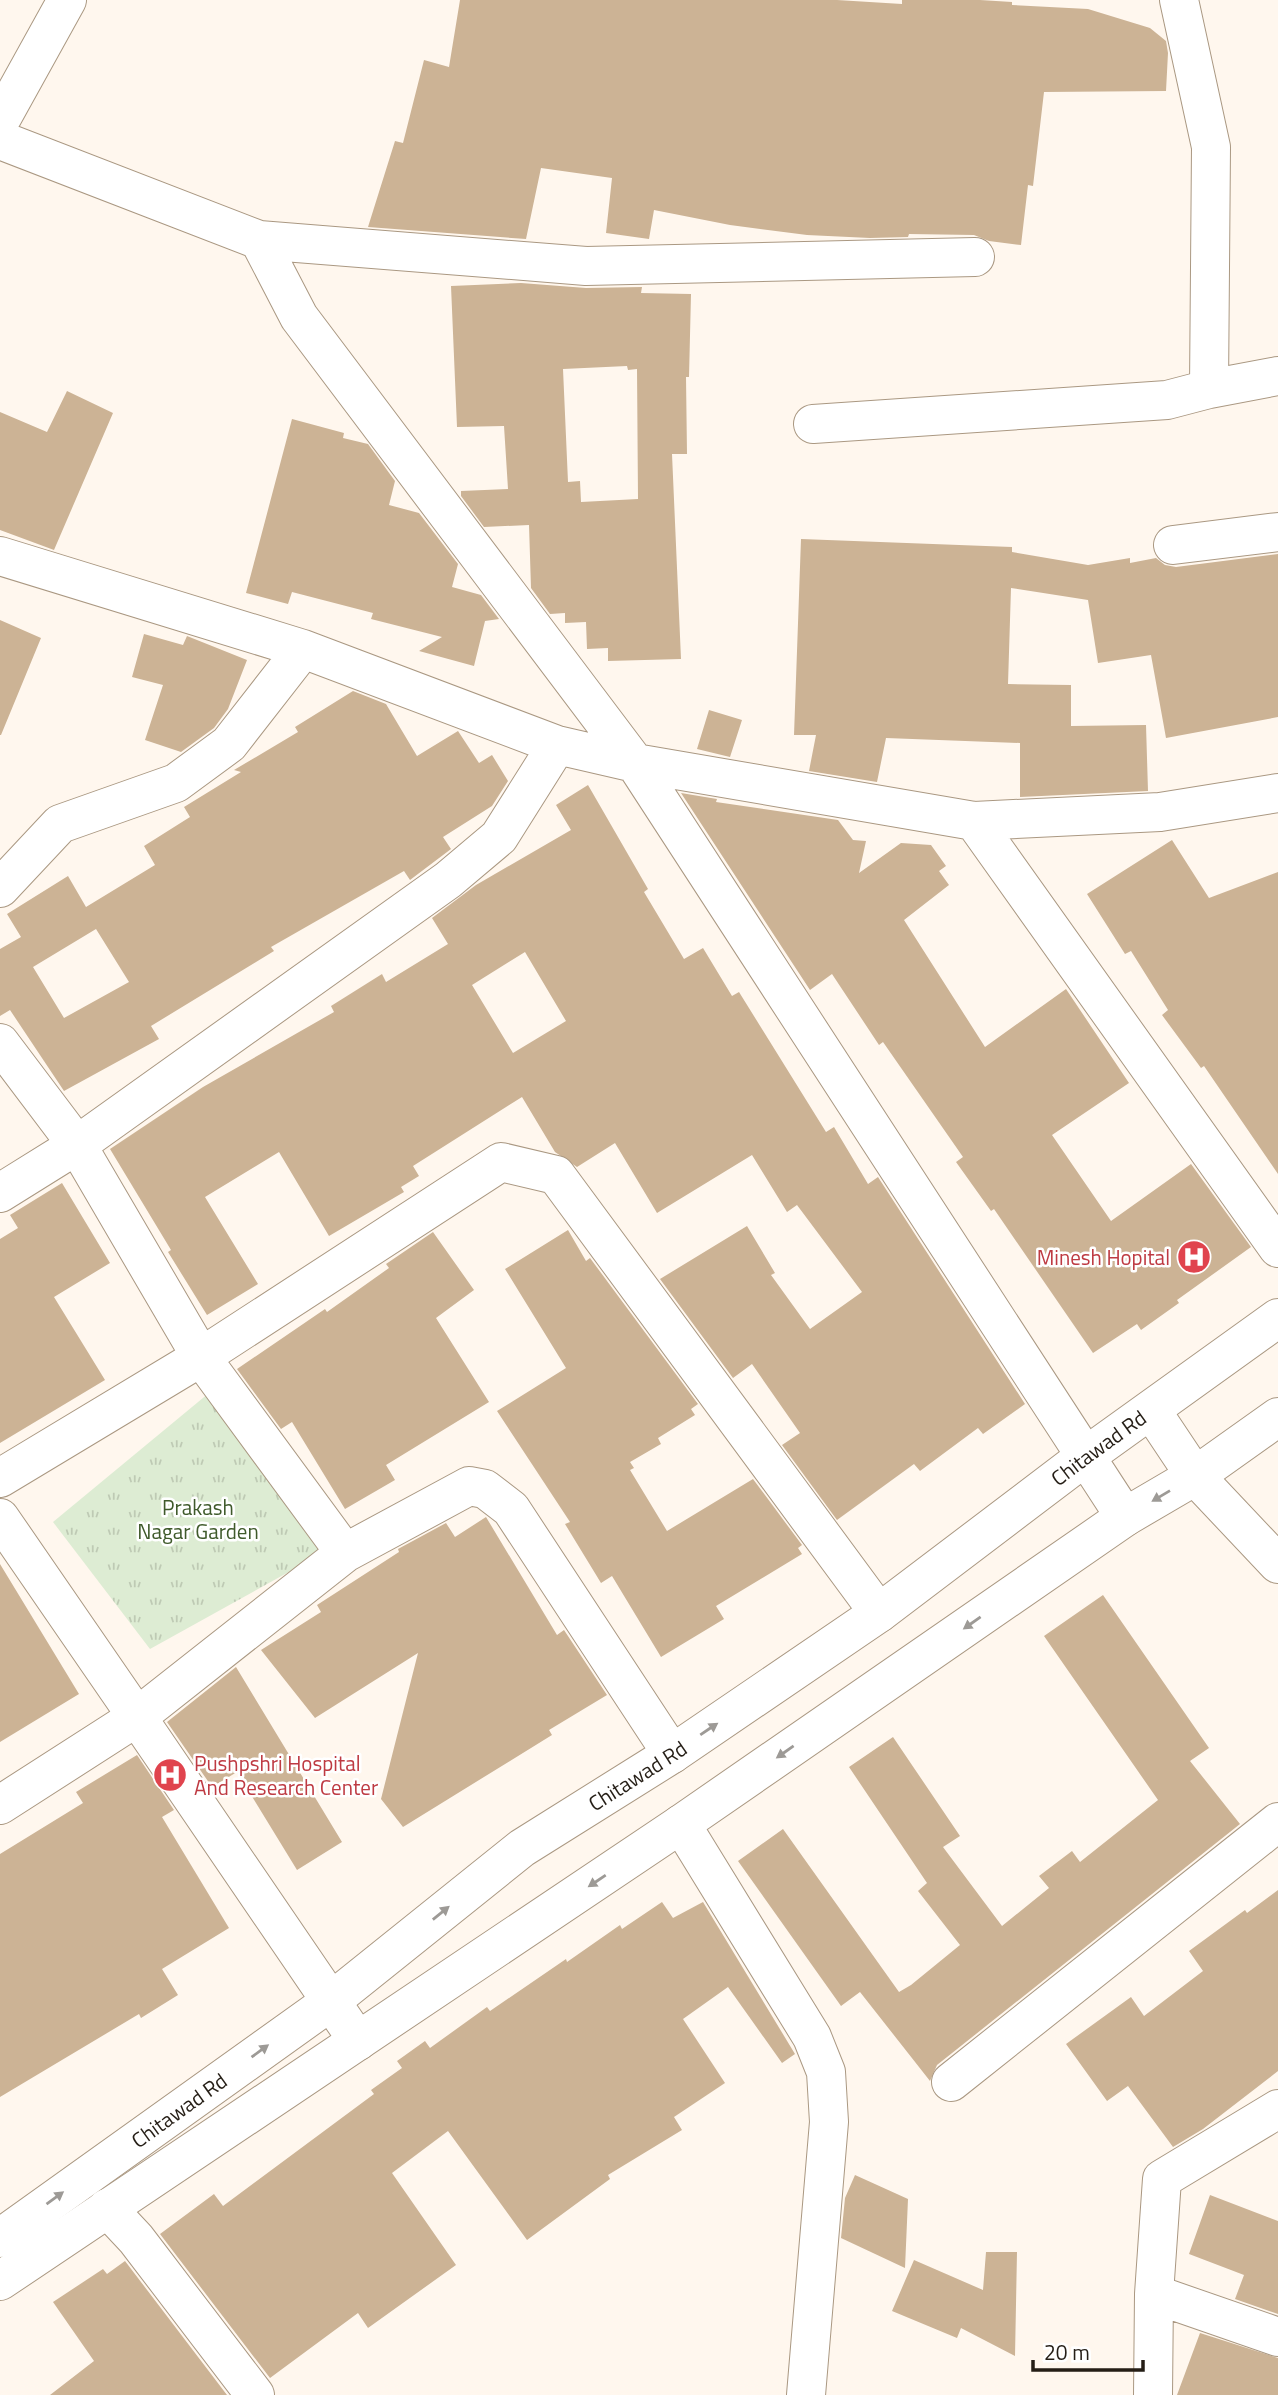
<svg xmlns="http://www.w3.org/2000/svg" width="1278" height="2395" viewBox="0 0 1278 2395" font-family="'Titillium Web',sans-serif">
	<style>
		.grass { fill: url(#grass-tufts) }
		.building { fill: #ccb395; fill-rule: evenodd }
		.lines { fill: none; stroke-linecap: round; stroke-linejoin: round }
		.minor-casing { stroke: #aa9882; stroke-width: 40 }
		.major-casing { stroke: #aa9882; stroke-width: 40 }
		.minor { stroke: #fff; stroke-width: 38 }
		.major { stroke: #fff; stroke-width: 38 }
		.oneway { fill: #9d9a96 }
		.labels { text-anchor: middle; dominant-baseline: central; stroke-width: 5; stroke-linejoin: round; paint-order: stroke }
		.health-label { font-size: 21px; fill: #be3a42; stroke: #fff; text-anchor: end }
		.street-label { font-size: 21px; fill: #251e16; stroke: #fff }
		.park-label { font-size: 21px; fill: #3f5a2b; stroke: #fff }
	</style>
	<defs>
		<pattern id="grass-tufts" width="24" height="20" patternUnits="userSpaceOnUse" patternTransform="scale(1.75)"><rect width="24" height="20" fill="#ddecd3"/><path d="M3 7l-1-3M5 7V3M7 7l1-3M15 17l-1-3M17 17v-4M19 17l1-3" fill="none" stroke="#becab4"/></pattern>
	</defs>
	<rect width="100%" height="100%" fill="#fff7ee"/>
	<path class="grass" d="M 215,1388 L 332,1548 L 150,1649 L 53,1522 Z"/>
	<path class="building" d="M 460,0 L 837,0 L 902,4 L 902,0 L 980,0 L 1012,2 L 1012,5 L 1088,9 L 1150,28 L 1166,41 L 1168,53 L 1166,91 L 1044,92 L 1033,186 L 1028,185 L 1021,245 L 989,241 L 974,235 L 909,234 L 908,237 L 870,238 L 807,235 L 730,225 L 654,210 L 649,239 L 606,233 L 612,178 L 541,168 L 526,239 L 368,227 L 395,141 L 403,143 L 424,60 L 449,67 Z
		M 521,283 L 586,288 L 642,287 L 641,293 L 691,294 L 689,377 L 686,377 L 687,454 L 672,454 L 681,659 L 608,661 L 608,648 L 587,649 L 586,622 L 565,623 L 565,613 L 550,614 L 531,588 L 529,525 L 484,527 L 461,496 L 461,491 L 508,489 L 504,426 L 457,427 L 451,286 ZM 627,366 L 628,370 L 637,369 L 638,499 L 581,502 L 580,481 L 568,482 L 563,369 Z
		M 67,391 L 113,413 L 54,550 L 0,530 L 0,412 L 47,432 Z
		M 292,419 L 344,433 L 343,438 L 368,444 L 395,481 L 389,505 L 419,513 L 458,564 L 452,587 L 481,595 L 499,619 L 485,621 L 474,666 L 419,651 L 442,637 L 371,619 L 373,613 L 292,592 L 288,604 L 246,593 Z
		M 801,539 L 1012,547 L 1012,552 L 1088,565 L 1130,558 L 1130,563 L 1156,558 L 1165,565 L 1176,567 L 1278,554 L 1278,717 L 1166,738 L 1151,655 L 1098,663 L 1088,600 L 1011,588 L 1008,684 L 1071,685 L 1071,726 L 1146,725 L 1148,791 L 1020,797 L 1020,743 L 886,738 L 877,782 L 809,771 L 816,735 L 794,735 Z
		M 0,620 L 41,638 L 1,735 L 0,735 Z
		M 144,634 L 183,645 L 187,636 L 247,660 L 228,709 L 214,728 L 181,752 L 145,740 L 163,685 L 132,677 Z
		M 353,691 L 386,704 L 417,756 L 458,731 L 479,763 L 492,755 L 508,781 L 492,806 L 443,837 L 451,849 L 410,880 L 404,871 L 271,947 L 274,951 L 151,1026 L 159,1039 L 64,1091 L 10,1010 L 0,1016 L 0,949 L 21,937 L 7,914 L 68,876 L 86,907 L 155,865 L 144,846 L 190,817 L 184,807 L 241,772 L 234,770 L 298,732 L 295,727 ZM 96,929 L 129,982 L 64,1018 L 33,967 Z
		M 709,710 L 742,720 L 730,757 L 697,749 Z
		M 588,785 L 648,889 L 644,892 L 684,959 L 703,948 L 732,996 L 739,992 L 826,1132 L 834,1127 L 868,1184 L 878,1177 L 1025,1404 L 983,1434 L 978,1428 L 920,1471 L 914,1464 L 837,1520 L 782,1445 L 800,1433 L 752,1364 L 733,1378 L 660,1279 L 747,1226 L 775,1273 L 771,1275 L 810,1329 L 862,1292 L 797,1205 L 787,1212 L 752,1155 L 657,1213 L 615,1143 L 577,1167 L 555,1152 L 522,1097 L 413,1166 L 419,1176 L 401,1187 L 404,1192 L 329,1236 L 279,1152 L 205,1197 L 258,1284 L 207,1315 L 168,1252 L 171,1250 L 110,1149 L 203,1087 L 334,1012 L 331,1006 L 382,974 L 386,982 L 448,944 L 432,918 L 476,885 L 571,830 L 556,805 ZM 525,952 L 566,1021 L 513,1053 L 472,985 Z
		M 681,793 L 717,799 L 716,802 L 838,820 L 853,840 L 866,841 L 859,873 L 901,843 L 931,845 L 946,866 L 939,871 L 949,885 L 904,920 L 985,1047 L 1066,989 L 1129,1083 L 1052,1135 L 1111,1221 L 1191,1164 L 1251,1247 L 1177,1300 L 1179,1303 L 1141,1330 L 1137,1324 L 1093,1353 L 994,1209 L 991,1211 L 956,1162 L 963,1157 L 883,1042 L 879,1045 L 832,974 L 810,990 Z
		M 1172,840 L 1209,898 L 1278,872 L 1278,1174 L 1204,1066 L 1201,1068 L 1162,1015 L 1168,1010 L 1131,951 L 1125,954 L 1087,894 Z
		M 62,1183 L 110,1263 L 54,1297 L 105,1380 L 0,1443 L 0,1239 L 18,1228 L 10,1215 Z
		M 568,1230 L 586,1261 L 590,1258 L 698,1404 L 691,1409 L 695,1415 L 658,1438 L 661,1444 L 630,1462 L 634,1468 L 630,1470 L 667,1531 L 753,1479 L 802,1545 L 798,1548 L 802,1554 L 716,1606 L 724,1619 L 661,1657 L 612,1576 L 601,1583 L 565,1524 L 570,1522 L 497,1411 L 566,1368 L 505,1269 Z
		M 433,1232 L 474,1290 L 436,1318 L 489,1402 L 386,1465 L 395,1480 L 345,1509 L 292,1422 L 281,1429 L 237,1369 L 325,1309 L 327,1312 L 389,1268 L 386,1264 Z
		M 486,1517 L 557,1635 L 564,1630 L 607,1695 L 549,1730 L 552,1735 L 403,1827 L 381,1799 L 418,1653 L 315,1718 L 261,1650 L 321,1612 L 317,1605 L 399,1552 L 398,1549 L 446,1523 L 455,1537 Z
		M 0,1564 L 79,1694 L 0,1742 Z
		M 1103,1595 L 1209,1748 L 1190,1761 L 1240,1824 L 937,2065 L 930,2081 L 860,1992 L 841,2006 L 738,1861 L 783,1829 L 899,1992 L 911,1985 L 960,1945 L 918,1891 L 927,1883 L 849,1767 L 893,1737 L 960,1836 L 943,1847 L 1002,1926 L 1049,1888 L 1039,1876 L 1072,1851 L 1080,1862 L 1158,1800 L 1044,1636 Z
		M 236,1667 L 342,1842 L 297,1870 L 237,1772 L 212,1787 L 167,1722 Z
		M 137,1755 L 174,1810 L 162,1817 L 229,1928 L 162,1969 L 178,1995 L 141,2018 L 139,2014 L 0,2097 L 0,1854 L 83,1803 L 76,1792 Z
		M 1278,1890 L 1278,2071 L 1203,2129 L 1173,2147 L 1128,2086 L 1107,2101 L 1066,2044 L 1131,1997 L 1144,2016 L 1203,1971 L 1189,1951 L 1245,1910 L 1247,1913 Z
		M 662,1902 L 673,1918 L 703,1902 L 795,2054 L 782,2063 L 728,1987 L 683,2019 L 725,2083 L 674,2117 L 682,2130 L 608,2175 L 610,2179 L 527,2240 L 448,2131 L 392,2173 L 456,2265 L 368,2328 L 358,2313 L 270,2378 L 160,2234 L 214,2194 L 223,2206 L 374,2094 L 371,2090 L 402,2068 L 397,2061 L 425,2041 L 430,2048 L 487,2007 L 490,2011 L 566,1959 L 567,1962 L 620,1925 L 622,1929 Z
		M 855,2175 L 908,2199 L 905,2268 L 841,2238 L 845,2198 Z
		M 1210,2195 L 1278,2221 L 1278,2314 L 1235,2299 L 1244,2275 L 1189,2254 Z
		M 986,2252 L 1017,2252 L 1015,2356 L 961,2328 L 957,2338 L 892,2311 L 914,2260 L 983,2290 Z
		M 125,2261 L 227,2395 L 50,2395 L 94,2361 L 53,2302 L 103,2269 L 107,2274 Z
		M 1200,2333 L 1278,2358 L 1278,2395 L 1177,2395 Z"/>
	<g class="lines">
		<g class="minor-casing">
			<path id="minor" d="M 0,121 L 67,0
				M 0,140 L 259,240 L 586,266 L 975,257
				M 259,240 L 299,317 L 635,763 L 974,821 L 1160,812 L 1278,793
				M 1209,389 L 1278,376
				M 813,424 L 1167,400 L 1209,389 L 1211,147 L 1179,0
				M 1173,545 L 1278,532
				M 0,556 L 303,649 L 229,744 L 176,783 L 60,824 L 0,888
				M 303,649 L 557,745 L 635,763 L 1125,1517
				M 974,821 L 1278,1248
				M 0,1043 L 77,1145 L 201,1357 L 501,1162 L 556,1175 L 879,1613
				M 0,1193 L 77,1145 L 448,880 L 499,837 L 557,745
				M 1151,1410 L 1195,1476 L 1278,1564
				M 0,1478 L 201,1357 L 345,1553
				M 0,1518 L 137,1717 L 0,1805
				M 681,1824 L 812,2037 L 826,2072 L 829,2122 L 806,2395
				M 358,2041 L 137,1717 L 345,1553 L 469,1486 L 485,1489 L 511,1509 L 672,1754
				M 951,2082 L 1278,1822
				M 107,2208 L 136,2239 L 255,2395
				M 1154,2294 L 1278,2337
				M 1153,2395 L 1154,2294 L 1162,2179 L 1278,2109"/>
		</g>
		<g class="major-casing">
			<g id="major">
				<path id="s1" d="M 0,2238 L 330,2002 L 522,1848 L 672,1754 L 879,1613 L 1086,1456 L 1278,1318"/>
				<path d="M 0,2281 L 681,1824 L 1125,1517 L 1195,1476 L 1278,1417"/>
			</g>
		</g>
		<use href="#minor" class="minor"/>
		<use href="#major" class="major"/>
	</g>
	<defs><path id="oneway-solid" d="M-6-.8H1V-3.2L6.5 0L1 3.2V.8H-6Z" transform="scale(1.75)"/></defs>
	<g class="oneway">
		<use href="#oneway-solid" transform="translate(1161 1496) rotate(149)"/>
		<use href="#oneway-solid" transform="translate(972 1623) rotate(145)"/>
		<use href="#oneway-solid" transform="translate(709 1729) rotate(-34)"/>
		<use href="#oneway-solid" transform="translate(785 1752) rotate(145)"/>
		<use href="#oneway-solid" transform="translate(597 1881) rotate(146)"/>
		<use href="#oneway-solid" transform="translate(441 1913) rotate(-39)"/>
		<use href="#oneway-solid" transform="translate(260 2051) rotate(-36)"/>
		<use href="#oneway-solid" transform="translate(55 2198) rotate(-36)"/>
	</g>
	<defs>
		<g id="hospital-disc" transform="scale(1.75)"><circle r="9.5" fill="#e0444e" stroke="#fff"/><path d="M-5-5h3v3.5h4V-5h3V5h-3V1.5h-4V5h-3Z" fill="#fff"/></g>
	</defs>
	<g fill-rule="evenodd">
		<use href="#hospital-disc" x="1194" y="1257"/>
		<use href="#hospital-disc" x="170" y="1775"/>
	</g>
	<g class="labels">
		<g class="health-label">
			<text x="1170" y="1257">Minesh Hopital</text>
			<text x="194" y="1763" text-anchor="start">Pushpshri Hospital<tspan x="194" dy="24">And Research Center</tspan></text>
		</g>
		<g class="street-label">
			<text stroke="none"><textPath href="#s1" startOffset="1354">Chitawad Rd</textPath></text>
			<text stroke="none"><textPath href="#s1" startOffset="788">Chitawad Rd</textPath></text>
			<text stroke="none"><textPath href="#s1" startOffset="220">Chitawad Rd</textPath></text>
		</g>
		<g class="park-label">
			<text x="198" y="1507">Prakash<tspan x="198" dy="24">Nagar Garden</tspan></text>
		</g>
	</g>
	<path d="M1033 2360v10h110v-10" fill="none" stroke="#251e16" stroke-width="3.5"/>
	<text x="1044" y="2360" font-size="21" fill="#251e16" stroke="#ffffff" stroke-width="5" paint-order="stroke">20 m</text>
</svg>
